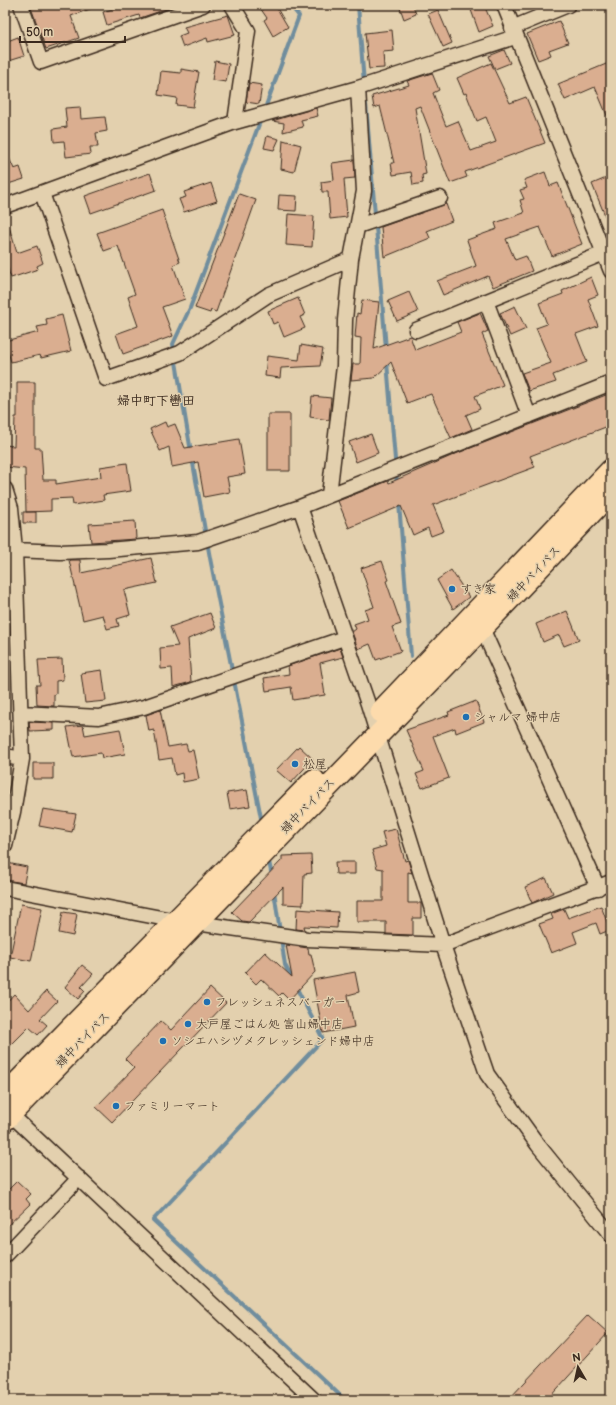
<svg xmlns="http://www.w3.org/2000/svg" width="616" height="1405" viewBox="0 0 616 1405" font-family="'Balsamiq Sans','Klee One',sans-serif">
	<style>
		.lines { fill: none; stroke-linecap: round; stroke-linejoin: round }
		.stream { stroke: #6f8d9d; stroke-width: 4 }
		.building { fill: #daae90; stroke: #3b2a1e }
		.minor-casing { stroke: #3b2a1e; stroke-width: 17 }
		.highway-casing { stroke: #3b2a1e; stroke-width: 24 }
		.minor { stroke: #e3d0ae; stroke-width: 14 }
		.highway { stroke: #fddbac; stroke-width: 21 }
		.poi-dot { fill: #1f6fb2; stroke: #e3d0ae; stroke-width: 1.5 }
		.labels { text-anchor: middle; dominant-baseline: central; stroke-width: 3; stroke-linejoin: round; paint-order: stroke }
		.street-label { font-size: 12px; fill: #3b2a1e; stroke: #e3d0ae }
		.poi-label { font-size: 12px; fill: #3b2a1e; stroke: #e3d0ae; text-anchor: start }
		.neighbourhood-label { font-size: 13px; font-weight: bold; fill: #3b2a1e; stroke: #e3d0ae }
	</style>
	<rect width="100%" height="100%" fill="#e3d0ae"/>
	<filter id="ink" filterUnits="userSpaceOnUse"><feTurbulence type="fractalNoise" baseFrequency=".025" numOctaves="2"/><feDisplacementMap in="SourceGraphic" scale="8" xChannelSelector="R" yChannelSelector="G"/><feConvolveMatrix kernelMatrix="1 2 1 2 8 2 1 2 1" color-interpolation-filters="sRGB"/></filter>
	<g filter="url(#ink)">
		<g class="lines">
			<path class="stream" d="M 358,5 L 364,84
				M 366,104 L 386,349
				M 264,111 L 299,16 L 290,5
				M 387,362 L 397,484
				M 191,452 L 173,344 L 190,308 L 261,119
				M 192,458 L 210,558 L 262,823
				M 399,503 L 411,656
				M 268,857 L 272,876
				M 274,891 L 280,932
				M 281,938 L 285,965 L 292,979
				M 295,985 L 323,1039 L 153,1220 L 345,1400"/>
		</g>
		<path class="building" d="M 30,5 L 98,5 L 98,6 L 71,16 L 79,38 L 46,49 Z
			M 125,5 L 175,5 L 175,6 L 140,18 L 139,15 L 107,25 L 103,12 Z
			M 258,5 L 275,5 L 288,27 L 273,36 L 264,20 L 267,18 Z
			M 399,5 L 413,5 L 416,14 L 404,19 Z
			M 484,5 L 493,26 L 479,32 L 471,10 Z
			M 438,10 L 452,43 L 443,47 L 428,14 Z
			M 228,15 L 235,35 L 208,42 L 207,38 L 183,47 L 179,36 L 187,33 L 184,27 Z
			M 559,21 L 568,43 L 549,50 L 551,55 L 538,60 L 527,34 Z
			M 392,30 L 394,51 L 383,52 L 384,68 L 369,69 L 365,33 Z
			M 18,37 L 24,56 L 5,62 L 5,42 Z
			M 504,50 L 510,63 L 495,69 L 489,56 Z
			M 215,61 L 229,64 L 226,82 L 212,80 Z
			M 611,62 L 611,125 L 595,87 L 565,100 L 558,84 Z
			M 491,63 L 510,103 L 526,97 L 545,143 L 465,172 L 467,177 L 450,183 L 420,106 L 415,108 L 426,174 L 422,175 L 423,183 L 413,185 L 411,172 L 393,175 L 391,163 L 394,163 L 380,106 L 374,108 L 372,96 L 409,85 L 407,81 L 432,73 L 439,90 L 433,93 L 446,126 L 458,121 L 471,151 L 496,142 L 486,117 L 477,121 L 466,93 L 464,94 L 457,78 Z
			M 181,69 L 199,72 L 193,107 L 176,105 L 177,98 L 158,95 L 161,71 L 181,73 Z
			M 249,83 L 262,85 L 259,104 L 246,102 Z
			M 80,107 L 81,119 L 105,117 L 107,131 L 96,133 L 98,147 L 90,147 L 91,154 L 66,157 L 64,141 L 54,142 L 53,129 L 67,127 L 65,108 Z
			M 316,108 L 318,116 L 301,120 L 303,127 L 283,132 L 284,123 L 272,121 Z
			M 267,136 L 279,139 L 274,150 L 264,148 Z
			M 283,140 L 301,145 L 294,172 L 281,169 Z
			M 5,149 L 14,169 L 20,167 L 24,179 L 5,185 Z
			M 354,160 L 355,178 L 344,179 L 347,217 L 330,219 L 328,192 L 322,192 L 321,182 L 334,180 L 332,163 Z
			M 545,172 L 550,186 L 558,183 L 582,244 L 552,256 L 540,227 L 506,239 L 515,260 L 526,256 L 532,271 L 493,287 L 488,276 L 443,295 L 437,281 L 476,266 L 467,240 L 497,229 L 495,223 L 524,213 L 520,200 L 524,199 L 520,190 L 527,188 L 524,180 Z
			M 150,173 L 156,190 L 91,213 L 85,196 Z
			M 611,176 L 611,230 L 592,184 Z
			M 211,183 L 217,201 L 184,212 L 179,199 L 186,197 L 184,192 Z
			M 239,194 L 256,200 L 216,312 L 211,310 L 210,313 L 195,308 Z
			M 279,195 L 297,196 L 296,211 L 278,210 Z
			M 446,204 L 452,221 L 427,231 L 430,238 L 384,257 L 381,227 Z
			M 162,210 L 180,262 L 173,265 L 185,299 L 162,307 L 173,336 L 123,354 L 116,334 L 138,326 L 128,297 L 135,294 L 118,246 L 104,251 L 97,233 Z
			M 288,214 L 314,216 L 312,247 L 286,245 Z
			M 8,223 L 17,253 L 37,246 L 43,263 L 37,266 L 38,269 L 11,278 L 5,260 L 5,224 Z
			M 591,277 L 598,295 L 588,299 L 598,326 L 576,334 L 587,362 L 553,375 L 556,382 L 529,391 L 522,373 L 551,363 L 536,328 L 547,324 L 539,303 L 563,294 L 562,291 Z
			M 409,292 L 418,312 L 397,321 L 388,301 Z
			M 298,298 L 305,315 L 300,317 L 305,328 L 284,337 L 278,322 L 273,324 L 268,311 Z
			M 362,300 L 379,302 L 374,349 L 410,336 L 415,350 L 461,332 L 457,322 L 480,313 L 488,331 L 482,334 L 503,385 L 475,396 L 480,409 L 466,415 L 472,429 L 451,438 L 431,394 L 407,403 L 391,362 L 374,378 L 351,380 L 353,364 L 360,364 L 361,338 L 355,337 L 357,313 L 360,314 Z
			M 515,306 L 526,329 L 510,336 L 500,313 Z
			M 62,315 L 71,351 L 41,358 L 40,355 L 11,362 L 5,341 L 39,332 L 37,327 L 47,325 L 46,319 Z
			M 301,345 L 323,349 L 320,366 L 281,368 L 280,378 L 265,376 L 267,356 L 299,360 Z
			M 17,382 L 35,382 L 35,448 L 41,448 L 43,480 L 56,480 L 56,484 L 101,477 L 100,467 L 127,463 L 131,491 L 103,495 L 104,500 L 73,505 L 72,498 L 51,499 L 51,511 L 26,512 L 25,469 L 6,467 L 5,462 L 5,445 L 14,446 L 15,417 L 17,417 Z
			M 611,393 L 611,425 L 530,456 L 535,467 L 433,505 L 444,531 L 431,536 L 428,528 L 413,535 L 401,506 L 349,528 L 338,501 L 388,481 L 389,483 L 458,453 Z
			M 312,396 L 331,398 L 329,420 L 310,417 Z
			M 268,414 L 290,414 L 290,471 L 268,471 Z
			M 165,422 L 167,427 L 175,424 L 185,448 L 239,439 L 245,474 L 227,477 L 230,492 L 204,497 L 198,462 L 172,467 L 169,447 L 160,451 L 150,429 Z
			M 371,434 L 378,453 L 356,462 L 349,442 Z
			M 23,512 L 36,512 L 36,523 L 23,523 Z
			M 135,521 L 136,539 L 91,542 L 89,524 Z
			M 151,558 L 157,583 L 124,590 L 130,615 L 117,619 L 119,626 L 107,629 L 103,615 L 83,620 L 69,560 L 80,560 L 81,573 Z
			M 382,561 L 389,580 L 386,581 L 401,624 L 392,627 L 401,651 L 376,660 L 370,644 L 358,649 L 352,632 L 356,629 L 354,624 L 368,619 L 365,610 L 374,607 L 361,568 Z
			M 451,570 L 469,597 L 453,609 L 437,580 Z
			M 567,611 L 579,640 L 564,646 L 559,635 L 543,642 L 536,624 Z
			M 210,613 L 216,628 L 188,639 L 191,682 L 173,687 L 172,668 L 161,669 L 160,648 L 178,646 L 170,627 Z
			M 340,648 L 343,657 L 320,663 L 325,695 L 293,700 L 291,687 L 266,691 L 264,678 L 289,674 L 288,666 Z
			M 62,659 L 63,680 L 56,681 L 56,694 L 54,694 L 54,706 L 37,705 L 36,685 L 40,685 L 38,660 Z
			M 102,670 L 106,701 L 85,703 L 81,673 Z
			M 476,701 L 484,722 L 456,733 L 455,728 L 433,736 L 449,778 L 422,788 L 416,774 L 424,771 L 406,730 L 449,715 L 448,712 Z
			M 160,710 L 168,747 L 186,744 L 188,751 L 193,750 L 199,779 L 183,782 L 182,773 L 175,775 L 172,758 L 159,760 L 154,730 L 149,731 L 146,715 Z
			M 29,722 L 54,723 L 54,730 L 30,731 Z
			M 83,725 L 85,735 L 120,729 L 125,754 L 102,758 L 101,753 L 73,757 L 67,727 Z
			M 299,746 L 313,759 L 291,783 L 276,770 Z
			M 33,763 L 53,763 L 53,779 L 33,779 Z
			M 247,790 L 250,806 L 230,809 L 227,793 Z
			M 43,809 L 76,814 L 72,832 L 39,826 Z
			M 396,829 L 405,861 L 408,860 L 412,873 L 408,872 L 408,903 L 421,903 L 421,918 L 413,918 L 413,935 L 386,934 L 386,922 L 357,922 L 357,901 L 383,901 L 383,869 L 377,868 L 372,850 L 386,846 L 382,832 Z
			M 311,855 L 312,873 L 304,874 L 303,905 L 283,904 L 283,887 L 249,922 L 242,921 L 232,912 L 282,860 L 282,856 Z
			M 335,862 L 355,862 L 355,874 L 336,874 Z
			M 7,863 L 27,867 L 24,883 L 5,880 Z
			M 546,878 L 553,893 L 532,903 L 525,887 Z
			M 21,904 L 42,908 L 31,961 L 10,957 Z
			M 601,906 L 610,930 L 600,934 L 596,923 L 573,932 L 577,943 L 551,953 L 539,924 L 553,919 L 551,914 L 564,909 L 568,918 Z
			M 297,909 L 338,912 L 337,928 L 304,926 L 305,930 L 296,929 Z
			M 63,912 L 77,914 L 73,936 L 59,933 Z
			M 286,945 L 308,948 L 309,954 L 311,954 L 315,972 L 289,1000 L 282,993 L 279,996 L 261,979 L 256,984 L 245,973 L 265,952 L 292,977 Z
			M 82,965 L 93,974 L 81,987 L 85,991 L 78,999 L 65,987 Z
			M 355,972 L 359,992 L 348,995 L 354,1027 L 323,1033 L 313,980 Z
			M 210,988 L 226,1003 L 112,1122 L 96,1107 L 134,1068 L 125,1059 L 161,1021 L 171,1030 Z
			M 46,991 L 57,1001 L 40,1019 L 47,1025 L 38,1035 L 29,1027 L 5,1051 L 5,1004 L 14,994 L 29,1010 Z
			M 17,1181 L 31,1194 L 26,1199 L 30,1204 L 5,1228 L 5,1193 Z
			M 588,1315 L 608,1333 L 547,1400 L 508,1400 Z"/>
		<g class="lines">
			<g class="minor-casing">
				<path id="minor" d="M 21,5 L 41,62 L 203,5
					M 232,5 L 248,31 L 235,122
					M 504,5 L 611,271
					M 512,28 L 568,5
					M 42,193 L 106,379 L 180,353 L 268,295 L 351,259
					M 5,206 L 235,122 L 358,88 L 515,37
					M 358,226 L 440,198
					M 486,301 L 529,416
					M 416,330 L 604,253
					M 5,489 L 11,508 L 15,550 L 22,759 L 13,812 L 5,846
					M 329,495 L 344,366 L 345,320 L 351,259 L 364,191 L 358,88
					M 300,507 L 368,704 L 443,945 L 487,1074 L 538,1145 L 611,1235
					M 15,550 L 60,552 L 108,550 L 198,542 L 300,507 L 611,383
					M 482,628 L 598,888
					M 21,713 L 99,717 L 144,707 L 344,638
					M 5,756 L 22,759
					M 5,888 L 177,921
					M 196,923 L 307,939 L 443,945 L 611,882
					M 5,1109 L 314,1400
					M 5,1256 L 79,1178"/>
			</g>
			<g class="highway-casing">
				<path id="highway" d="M 380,712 L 611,470
					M 5,1095 L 314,780
					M 5,1120 L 482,628 L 611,492"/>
			</g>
			<use href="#minor" class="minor"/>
			<use href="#highway" class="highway"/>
		</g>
	</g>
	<g class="poi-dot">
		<circle cx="452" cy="589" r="4"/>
		<circle cx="466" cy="717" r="4"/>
		<circle cx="295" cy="764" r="4"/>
		<circle cx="207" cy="1002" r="4"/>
		<circle cx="188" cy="1024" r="4"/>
		<circle cx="163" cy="1041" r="4"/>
		<circle cx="116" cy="1106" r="4"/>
	</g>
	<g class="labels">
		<g class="street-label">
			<text transform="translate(534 574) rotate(-47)">婦中バイパス</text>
			<text transform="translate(308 806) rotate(-46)">婦中バイパス</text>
			<text transform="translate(83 1040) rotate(-46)">婦中バイパス</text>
		</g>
		<g class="poi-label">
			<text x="460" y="589">すき家</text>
			<text x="474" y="717">シャルマ 婦中店</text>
			<text x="303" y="764">松屋</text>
			<text x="215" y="1002">フレッシュネスバーガー</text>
			<text x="196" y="1024">大戸屋ごはん処 富山婦中店</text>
			<text x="171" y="1041">ソシエハシヅメクレッシェンド婦中店</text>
			<text x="124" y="1106">ファミリーマート</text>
		</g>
		<g class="neighbourhood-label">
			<text x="156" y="401">婦中町下轡田</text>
		</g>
	</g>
	<rect width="616" height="1405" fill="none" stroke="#e3d0ae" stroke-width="20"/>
	<rect x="10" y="10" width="596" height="1385" fill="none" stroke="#3b2a1e" stroke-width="1.5" filter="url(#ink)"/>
	<g transform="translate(578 1367) rotate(351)" stroke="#e3d0ae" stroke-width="3" paint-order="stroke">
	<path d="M0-3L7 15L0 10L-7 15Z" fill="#3b2a1e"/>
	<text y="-6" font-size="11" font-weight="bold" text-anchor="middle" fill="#3b2a1e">N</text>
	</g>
	<path d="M20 36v6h105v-6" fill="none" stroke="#3b2a1e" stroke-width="2"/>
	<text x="26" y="36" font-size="12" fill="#3b2a1e" stroke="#e3d0ae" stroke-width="3" paint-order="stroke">50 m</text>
</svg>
